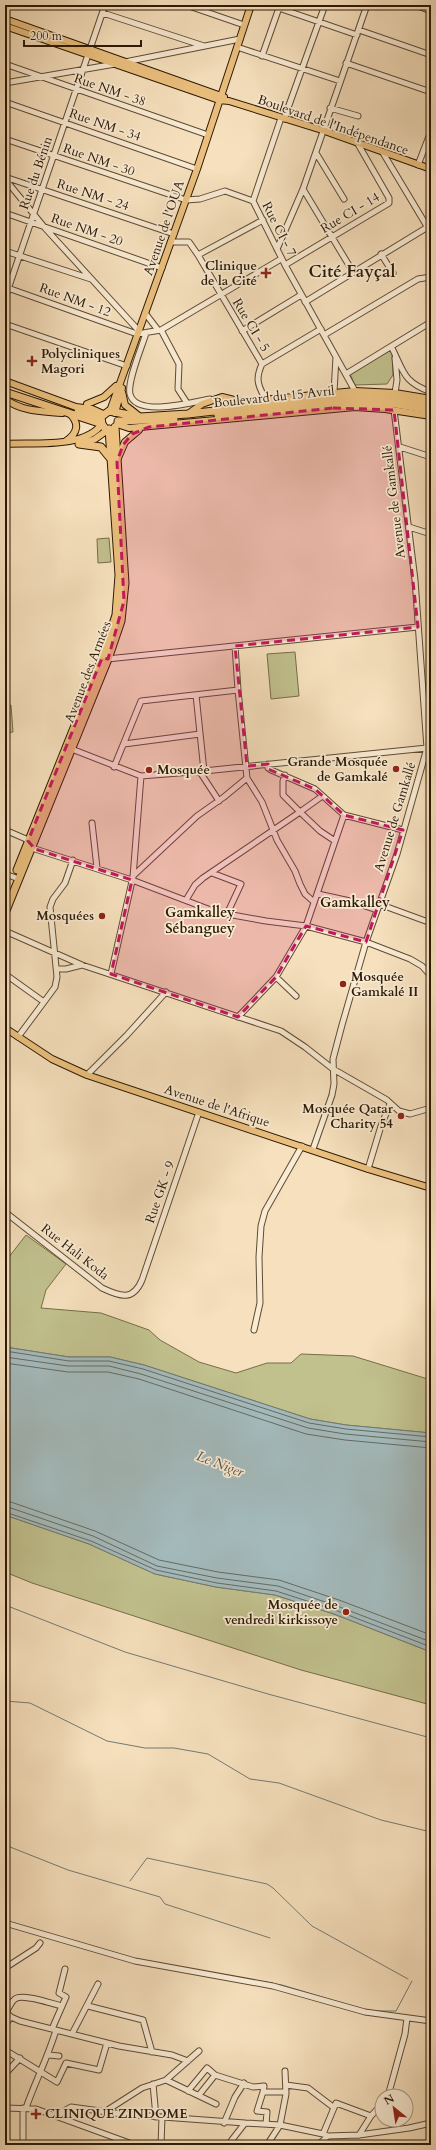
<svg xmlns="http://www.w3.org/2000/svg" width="436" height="2150" viewBox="0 0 436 2150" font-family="Cardo,serif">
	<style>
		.green { fill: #c1c18e; stroke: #766d4a }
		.water { fill: #a3babc; stroke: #737a73 }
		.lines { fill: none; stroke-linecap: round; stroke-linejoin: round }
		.shore { stroke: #686a60; stroke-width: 1 }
		.stream { stroke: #737a73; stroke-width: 1 }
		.minor-casing { stroke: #5e4b33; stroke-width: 7 }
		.major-casing { stroke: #2c1905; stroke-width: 8 }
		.highway-casing { stroke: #2c1905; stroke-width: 9 }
		.minor { stroke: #f9ebd4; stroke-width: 5 }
		.major { stroke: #ebc07e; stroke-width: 6 }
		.highway { stroke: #ebc07e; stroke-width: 7 }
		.marked { fill: #c2185b; fill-opacity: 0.2; stroke: #c2185b; stroke-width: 3; stroke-dasharray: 8 5; stroke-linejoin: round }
		.poi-dot { fill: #8f2418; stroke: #f9ebd4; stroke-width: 1.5 }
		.labels { text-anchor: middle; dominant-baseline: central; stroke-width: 3.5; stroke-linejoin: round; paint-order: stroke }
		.street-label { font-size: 13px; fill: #2c1905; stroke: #f9ebd4 }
		.poi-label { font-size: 13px; font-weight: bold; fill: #2c1905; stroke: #f9ebd4; text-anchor: end }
		.neighbourhood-label { font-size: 14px; font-weight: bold; fill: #2c1905; stroke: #f9ebd4 }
		.water-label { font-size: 14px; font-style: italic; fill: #565145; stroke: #f9ebd4 }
		.district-label { font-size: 17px; font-weight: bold; fill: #2c1905; stroke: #f9ebd4 }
	</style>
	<rect width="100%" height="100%" fill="#f6e0bd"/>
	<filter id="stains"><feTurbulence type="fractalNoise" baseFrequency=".005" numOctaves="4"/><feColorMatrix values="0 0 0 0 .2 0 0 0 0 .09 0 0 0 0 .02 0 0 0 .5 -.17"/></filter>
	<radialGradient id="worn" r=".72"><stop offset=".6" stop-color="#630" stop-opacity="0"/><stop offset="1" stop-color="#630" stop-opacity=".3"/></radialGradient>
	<path class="green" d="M 389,351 L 392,352 L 393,375 L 387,384 L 355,385 L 350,374 Z
		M 109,538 L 111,562 L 98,563 L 97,539 Z
		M 295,652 L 299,696 L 271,699 L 267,654 Z
		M 11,705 L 13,732 L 5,733 L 5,706 Z
		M 26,1235 L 66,1264 L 46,1290 L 41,1308 L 101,1313 L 149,1330 L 160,1340 L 199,1362 L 236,1373 L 267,1363 L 291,1363 L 301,1354 L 353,1356 L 431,1380 L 431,1433 L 346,1425 L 310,1419 L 144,1365 L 110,1357 L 69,1357 L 5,1347 L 5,1262 Z
		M 5,1515 L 89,1544 L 155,1574 L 216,1587 L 275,1595 L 334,1614 L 431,1652 L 431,1705 L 301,1670 L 32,1583 L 5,1572 Z"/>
	<path class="water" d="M 5,1347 L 69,1357 L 110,1357 L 144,1365 L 310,1419 L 346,1425 L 431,1433 L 431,1652 L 334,1614 L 275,1595 L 216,1587 L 155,1574 L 89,1544 L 5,1515 Z"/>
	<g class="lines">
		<path class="shore" d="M 5,1351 L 69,1361 L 109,1361 L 143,1369 L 309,1423 L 346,1429 L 431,1437
			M 5,1357 L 68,1366 L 109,1366 L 141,1374 L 308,1428 L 345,1434 L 431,1442
			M 5,1363 L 68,1372 L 108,1372 L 139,1379 L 306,1434 L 345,1440 L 431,1448
			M 5,1500 L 95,1531 L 159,1560 L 218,1572 L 279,1580 L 339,1600 L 431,1635
			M 5,1506 L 93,1536 L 157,1566 L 217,1578 L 278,1586 L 337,1606 L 431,1642
			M 5,1512 L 91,1541 L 156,1570 L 217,1583 L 276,1591 L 335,1610 L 431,1647"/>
		<path class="stream" d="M 5,1605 L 125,1652 L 268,1694 L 431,1738
			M 5,1701 L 30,1703 L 107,1741 L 145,1748 L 174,1748 L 208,1754 L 250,1779 L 279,1783 L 381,1820 L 431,1832
			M 5,1845 L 68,1870 L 160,1897 L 165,1904 L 270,1938
			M 130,1881 L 147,1858 L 267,1884 L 273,1888 L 312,1926 L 408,1979
			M 75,1941 L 122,1955
			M 227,1975 L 282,1985 L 352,2006
			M 374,2011 L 396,2011 L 412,1981"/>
		<g class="minor-casing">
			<path id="minor" d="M 186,5 L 244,25
				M 270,5 L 357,35
				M 415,5 L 431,11
				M 103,13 L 204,46
				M 359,30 L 431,55
				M 237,47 L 340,81
				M 262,56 L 280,5
				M 125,62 L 240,39
				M 346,63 L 431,92
				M 5,64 L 208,135
				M 5,83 L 115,64
				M 5,102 L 197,169
				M 330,108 L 358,116
				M 284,119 L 325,5
				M 5,139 L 186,200 L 200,199 L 225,191 L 253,201 L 285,265 L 355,391
				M 316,153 L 344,199
				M 383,153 L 431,233
				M 418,165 L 431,131
				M 5,177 L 174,234
				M 5,179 L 45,228 L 139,331
				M 303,189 L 353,272
				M 253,201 L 281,118
				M 5,213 L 162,268
				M 171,242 L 189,242 L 198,255 L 262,364 C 256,377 257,384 264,396
				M 277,249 L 303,189 L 367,5
				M 5,251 L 91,279
				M 381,254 L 393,273
				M 198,255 L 263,220
				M 285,265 L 389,203 L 389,198 L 358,144
				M 5,287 L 137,334 L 161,330 L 179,364 L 178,389 L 187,403
				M 5,298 L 105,5
				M 305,302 L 431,225
				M 145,313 L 158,330
				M 5,324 L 127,366
				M 161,330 L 281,259
				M 242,331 L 301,295
				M 146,333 C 142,347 127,381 130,394 C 136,418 194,402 210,399
				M 324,335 L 418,279 L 431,277
				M 392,348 C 404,372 403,382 431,392
				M 262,364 L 321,329
				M 346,374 L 431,322
				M 334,392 L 336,357
				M 395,393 L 397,380 L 395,358
				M 400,447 L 431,457
				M 409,527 L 431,534
				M 107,659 L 418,627
				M 238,690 L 247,778 L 262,802 L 277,840 L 295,871 L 300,884 L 305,894 L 314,902
				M 196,695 L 204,771
				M 124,744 L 200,734
				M 69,748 L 141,776 L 204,771 L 427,748
				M 114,767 L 141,701 L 238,690 L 235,646
				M 200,772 L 219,801
				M 285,775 L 283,781 L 283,795 L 300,812 L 321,797
				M 344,815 L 403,830
				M 92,823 L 97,868
				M 5,830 L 26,839 L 35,849 L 132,880 L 216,912 L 266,921 L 306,926 L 366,942 L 410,959 L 422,966 L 431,976
				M 212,873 L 241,884 L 227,914
				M 5,874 L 19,879
				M 133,876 L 197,816 L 224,797 L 247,778
				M 318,894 L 350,901 L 377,910
				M 186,900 L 195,885 L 203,878 L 300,812 L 320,831 L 335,841
				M 379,904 L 431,923
				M 5,931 L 82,965 L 281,1031 L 305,1047 L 333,1069 L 387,1100 L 399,1111 L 410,1114 L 431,1108
				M 58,969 L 66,969 L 82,965
				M 5,974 L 44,1002 L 18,1037
				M 111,974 L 133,877 L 141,776
				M 276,977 L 296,996
				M 44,1002 L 55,987 L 57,977 L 50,907 L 53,899 L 65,883 L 73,860
				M 238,1017 L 276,977 L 306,926 L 344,815 L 315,789 L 271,770 L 268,768 L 268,764
				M 87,1075 L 127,1035 L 166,992
				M 313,1149 L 332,1095 L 334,1084 L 333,1059 L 342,1025 L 366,942 L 397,854 L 427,748 L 415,580 L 394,410
				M 368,1169 L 381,1126 L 390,1104
				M 5,1212 L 102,1288 C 121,1297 133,1301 142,1280 L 199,1112
				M 254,1330 L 260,1303 L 259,1257 L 261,1226 L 265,1211 L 302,1146
				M 5,1923 L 135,1961 L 273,1986 L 365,2012 L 431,2021
				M 5,1968 L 36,1948 L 40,1943
				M 88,2006 L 143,2020 L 152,2052
				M 5,2011 L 11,2017 L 20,2021 L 119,2046 L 172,2055 L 188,2061
				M 6,2012 C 9,2008 11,2002 15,1999 C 22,1993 53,2004 62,2006
				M 5,2025 L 11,2017
				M 52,2029 L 66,1997 L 59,1993 L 65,1969
				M 72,2034 L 98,1984
				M 5,2050 L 57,2082 L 66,2063 L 99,2070 L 107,2043
				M 199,2051 L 166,2080 L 216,2104
				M 49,2055 L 59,2056
				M 285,2071 L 286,2094 L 280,2125 L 323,2134 L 328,2136
				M 5,2074 L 20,2058
				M 153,2084 L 156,2117
				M 286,2085 L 308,2088 L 333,2107
				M 188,2091 L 207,2068 L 215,2075 L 253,2087 L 264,2086 L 263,2092
				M 199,2095 L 215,2075
				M 388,2096 L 405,2034 L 407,2018
				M 5,2108 L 36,2109 L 135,2145
				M 23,2108 L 23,2145
				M 26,2108 C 35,2082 48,2057 56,2030
				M 106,2111 L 142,2088 L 166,2080
				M 57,2115 L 71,2107 L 122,2114 L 245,2123 L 228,2145
				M 224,2123 L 235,2097 L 244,2083
				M 245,2123 L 280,2125 L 267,2145
				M 266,2124 L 267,2112 L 257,2111 L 263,2092 L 286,2092
				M 323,2134 L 336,2103 L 371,2116 L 382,2104
				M 359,2135 L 371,2116
				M 161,2145 L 162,2117
				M 318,2145 L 328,2136 L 359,2135 L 409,2128 L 431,2123
				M 426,2145 L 431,2142"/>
		</g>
		<g class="major-casing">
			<path id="major" d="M 5,19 L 224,97
				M 5,26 L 219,100 L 229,101 L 322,130 L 431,169
				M 5,381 L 76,407 L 92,409 L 103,414
				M 122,392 L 125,405 L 139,416
				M 5,399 C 23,412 41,411 62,413
				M 87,404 L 104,397 L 116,386
				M 110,411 L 197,169 L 251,5
				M 115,413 L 122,388
				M 188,414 L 202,404 L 222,397 L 242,402 L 355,391 L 395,393 L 431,399
				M 117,424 L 129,428 L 355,407 L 385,409 L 431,416
				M 66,441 C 78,433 80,423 69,413
				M 5,444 C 33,442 84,449 102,424
				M 82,444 L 95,439 L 109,429
				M 118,458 L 125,442 L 139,430
				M 5,1028 L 52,1059 L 87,1075 L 368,1169 L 431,1188"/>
		</g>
		<g class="highway-casing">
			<path id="highway" d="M 5,392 L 102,424 L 104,427
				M 78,412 L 101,417
				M 218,415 L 354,402 L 396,404 L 431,410
				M 118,421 L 174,419
				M 102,424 L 101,417 L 109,411 L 140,417 L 188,414 L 347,396 L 391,398 L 431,405
				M 79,444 L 101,447 L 110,458
				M 17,870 L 102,658 L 116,615 L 119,575 L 109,429
				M 5,913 L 108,659 L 121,621 L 125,583 L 115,427"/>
		</g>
		<use href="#minor" class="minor"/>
		<use href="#major" class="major"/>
		<use href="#highway" class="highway"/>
	</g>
	<path class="marked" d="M 333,408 L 394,410 L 418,627 L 235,646 L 247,766 L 268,764 L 268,769 L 315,789 L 344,815 L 403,830 L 366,942 L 306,926 L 276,977 L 238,1017 L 111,974 L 132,880 L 35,849 L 28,841 L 102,658 L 108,659 L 124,601 L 117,462 L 123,445 L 132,434 L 149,427 Z"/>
	<g class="poi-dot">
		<path d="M264 267h4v4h4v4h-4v4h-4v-4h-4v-4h4z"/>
		<path d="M30 355h4v4h4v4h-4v4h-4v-4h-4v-4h4z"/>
		<circle cx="396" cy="769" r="4"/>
		<circle cx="149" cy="770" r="4"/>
		<circle cx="102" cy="916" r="4"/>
		<circle cx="343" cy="984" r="4"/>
		<circle cx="401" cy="1116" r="4"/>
		<circle cx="346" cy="1612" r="4"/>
		<path d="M34 2108h4v4h4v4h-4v4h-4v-4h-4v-4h4z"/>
	</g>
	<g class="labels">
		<g class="street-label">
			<text transform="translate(110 90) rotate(19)">Rue NM - 38</text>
			<text transform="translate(105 125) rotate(19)">Rue NM - 34</text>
			<text transform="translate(333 125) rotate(19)">Boulevard de l'Indépendance</text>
			<text transform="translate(99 160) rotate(19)">Rue NM - 30</text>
			<text transform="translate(36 173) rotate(-71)">Rue du Bénin</text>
			<text transform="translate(93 195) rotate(18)">Rue NM - 24</text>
			<text transform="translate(350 213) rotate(-31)">Rue CI - 14</text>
			<text transform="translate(164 228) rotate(-71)">Avenue de l'OUA</text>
			<text transform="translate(279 229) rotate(63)">Rue CI - 7</text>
			<text transform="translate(87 230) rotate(19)">Rue NM - 20</text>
			<text transform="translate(75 300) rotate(20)">Rue NM - 12</text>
			<text transform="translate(251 325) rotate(59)">Rue CI - 5</text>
			<text transform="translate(274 397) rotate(-6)">Boulevard du 15 Avril</text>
			<text transform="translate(394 502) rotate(-97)">Avenue de Gamkallé</text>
			<text transform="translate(88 672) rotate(-69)">Avenue des Armées</text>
			<text transform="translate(395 817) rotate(-73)">Avenue de Gamkallé</text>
			<text transform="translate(217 1106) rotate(18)">Avenue de l'Afrique</text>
			<text transform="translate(160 1192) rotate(-71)">Rue GK - 9</text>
			<text transform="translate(75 1252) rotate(38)">Rue Hali Koda</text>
		</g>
		<g class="poi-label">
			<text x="257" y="266">Clinique<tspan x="257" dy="15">de la Cité</tspan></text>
			<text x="41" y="354" text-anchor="start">Polycliniques<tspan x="41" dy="15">Magori</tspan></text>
			<text x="388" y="762">Grande Mosquée<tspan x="388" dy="15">de Gamkalé</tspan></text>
			<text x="157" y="770" text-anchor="start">Mosquée</text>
			<text x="94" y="916">Mosquées</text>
			<text x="351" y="977" text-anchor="start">Mosquée<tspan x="351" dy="15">Gamkalé II</tspan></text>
			<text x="393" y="1109">Mosquée Qatar<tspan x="393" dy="15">Charity 54</tspan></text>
			<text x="338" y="1605">Mosquée de<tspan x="338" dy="15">vendredi kirkissoye</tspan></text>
			<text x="45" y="2114" text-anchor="start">CLINIQUE ZINDOME</text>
		</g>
		<g class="neighbourhood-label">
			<text x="355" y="902">Gamkalley</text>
			<text x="200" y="912">Gamkalley<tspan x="200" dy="16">Sébanguey</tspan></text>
		</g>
		<g class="water-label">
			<text transform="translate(220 1464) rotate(21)">Le Niger</text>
		</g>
		<g class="district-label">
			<text x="352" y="271">Cité Fayçal</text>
		</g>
	</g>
	<rect width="436" height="2150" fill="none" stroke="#f6e0bd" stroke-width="20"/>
	<rect x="6" y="6" width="424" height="2138" fill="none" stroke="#2c1905" stroke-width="2"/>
	<rect x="10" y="10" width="416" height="2130" fill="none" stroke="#2c1905"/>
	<g transform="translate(394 2108) rotate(330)"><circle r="19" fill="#f9ebd4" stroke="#a79781"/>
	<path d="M0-3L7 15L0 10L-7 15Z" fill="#8f2418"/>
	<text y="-6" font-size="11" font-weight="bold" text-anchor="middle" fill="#2c1905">N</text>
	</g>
	<path d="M24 40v6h117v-6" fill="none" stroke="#2c1905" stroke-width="2"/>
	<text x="30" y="40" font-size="12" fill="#2c1905" stroke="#f9ebd4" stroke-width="3" paint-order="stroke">200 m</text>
	<rect width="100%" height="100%" filter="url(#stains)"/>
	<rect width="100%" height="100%" fill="url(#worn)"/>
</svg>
